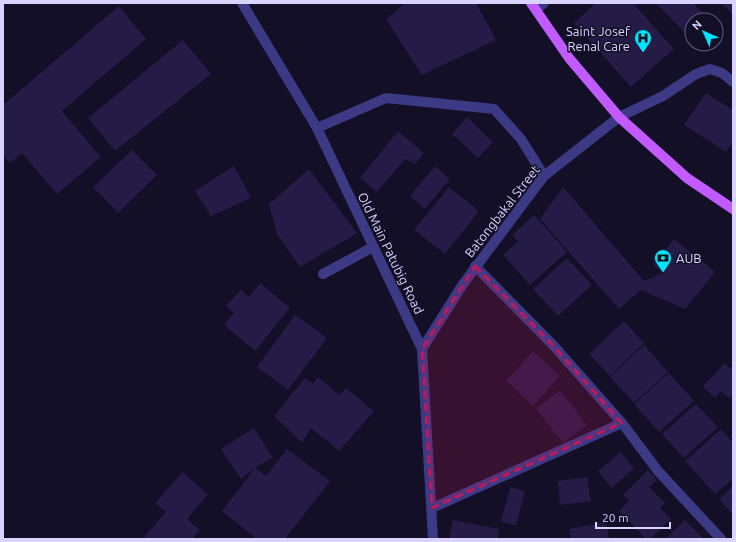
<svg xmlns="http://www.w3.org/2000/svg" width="736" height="542" viewBox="0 0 736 542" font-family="Ubuntu,sans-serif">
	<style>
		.building { fill: #241b47 }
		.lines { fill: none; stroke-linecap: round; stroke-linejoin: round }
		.minor { stroke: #3d3a85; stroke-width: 10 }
		.major { stroke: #c25bff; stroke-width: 10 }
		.marked { fill: #c2185b; fill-opacity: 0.2; stroke: #c2185b; stroke-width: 3; stroke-dasharray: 8 5; stroke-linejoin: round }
		.labels { text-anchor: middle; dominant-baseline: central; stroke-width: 3; stroke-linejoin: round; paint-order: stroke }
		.poi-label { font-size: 13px; fill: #d9d4ff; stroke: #130f26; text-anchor: end }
		.street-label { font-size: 13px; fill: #d9d4ff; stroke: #130f26 }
	</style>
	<rect width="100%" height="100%" fill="#130f26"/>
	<path class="building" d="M 405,3 L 476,3 L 496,40 L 422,75 L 386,19 Z
		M 596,3 L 633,3 L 674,49 L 631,87 L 574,23 Z
		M 656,3 L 693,3 L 702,13 L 695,20 L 692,20 L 692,24 L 684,32 Z
		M 721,3 L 733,3 L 733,14 Z
		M 119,6 L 146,39 L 62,111 L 101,157 L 57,194 L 22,153 L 10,163 L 3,155 L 3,105 Z
		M 183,40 L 211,74 L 115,151 L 88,118 Z
		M 706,93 L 733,110 L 733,142 L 726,152 L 684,125 Z
		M 467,117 L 493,142 L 478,158 L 452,134 Z
		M 398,131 L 424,153 L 415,164 L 405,159 L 377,192 L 360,178 Z
		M 132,150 L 157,175 L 118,213 L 93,187 Z
		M 234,166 L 251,198 L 211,216 L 195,191 Z
		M 435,166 L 450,179 L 425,209 L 410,196 Z
		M 309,169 L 357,233 L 300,267 L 277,234 L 269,204 Z
		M 449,187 L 479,211 L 445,254 L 414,230 Z
		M 563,187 L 644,281 L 663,273 L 653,265 L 674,239 L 715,272 L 685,309 L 641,290 L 619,309 L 540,219 Z
		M 534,215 L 567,252 L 530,285 L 503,255 L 518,241 L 512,235 Z
		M 567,258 L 592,285 L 558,316 L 533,289 Z
		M 260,283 L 290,308 L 255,351 L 224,325 L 234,313 L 226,306 L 241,290 L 249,297 Z
		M 295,315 L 327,338 L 288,390 L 257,367 Z
		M 624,321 L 644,343 L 610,376 L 589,354 Z
		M 644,345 L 668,372 L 634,403 L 610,377 Z
		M 533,351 L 560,376 L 533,406 L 506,381 Z
		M 725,363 L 733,371 L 733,394 L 729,398 L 721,391 L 715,398 L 703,386 Z
		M 669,373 L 694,401 L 659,432 L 634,404 Z
		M 318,377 L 339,395 L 346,388 L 374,411 L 339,451 L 311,428 L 302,443 L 274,416 L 305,378 L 313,384 Z
		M 560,390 L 587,425 L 563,443 L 536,409 Z
		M 696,404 L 718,427 L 684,458 L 662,434 Z
		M 254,428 L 273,458 L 255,468 L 266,476 L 287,449 L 330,481 L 285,539 L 257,539 L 222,511 L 255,468 L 241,479 L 221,449 Z
		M 721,429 L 733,443 L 733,479 L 715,494 L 685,461 Z
		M 621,452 L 634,468 L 612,488 L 598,471 Z
		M 648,470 L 657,480 L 649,487 L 665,503 L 660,508 L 671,519 L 650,539 L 646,539 L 619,511 L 629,501 L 623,495 Z
		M 182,472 L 208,494 L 187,519 L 200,530 L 192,539 L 147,539 L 144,537 L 166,512 L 155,503 Z
		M 587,477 L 591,501 L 560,505 L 558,481 Z
		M 733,486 L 733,515 L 719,499 Z
		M 510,487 L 525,491 L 516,525 L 501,522 Z
		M 453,520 L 499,529 L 497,539 L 449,539 Z
		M 685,520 L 704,539 L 665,539 Z
		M 606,522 L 609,539 L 571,539 L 569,529 Z"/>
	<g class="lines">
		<path class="minor" d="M 242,3 L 317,128 L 422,349 L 433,539
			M 536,10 L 544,3
			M 317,128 L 386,98 L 494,109 L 521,139 L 544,176
			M 475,266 L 553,345 L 622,423 L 658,471 L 721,539
			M 323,274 L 373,247
			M 422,349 L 463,284 L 544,176 L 619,117 L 663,96 L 696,74 L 710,69 L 722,73 L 733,82
			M 432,508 L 622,423"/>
		<path class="major" d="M 531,3 L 569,58 L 619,117 L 687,178 L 733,209"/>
	</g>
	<path class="marked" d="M 475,266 L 553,345 L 622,423 L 432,508 L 422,349 Z"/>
	<defs>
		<g id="hospital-pin" transform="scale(0.9)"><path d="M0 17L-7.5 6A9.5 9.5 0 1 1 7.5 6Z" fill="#00e5ff" stroke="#130f26"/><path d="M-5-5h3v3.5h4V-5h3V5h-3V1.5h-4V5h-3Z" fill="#111"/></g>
		<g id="bank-pin" transform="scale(0.9)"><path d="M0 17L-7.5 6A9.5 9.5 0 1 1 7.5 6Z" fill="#00e5ff" stroke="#130f26"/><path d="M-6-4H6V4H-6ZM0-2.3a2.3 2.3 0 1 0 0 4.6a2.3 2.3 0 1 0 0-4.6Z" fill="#111"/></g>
	</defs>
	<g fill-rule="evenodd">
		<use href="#hospital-pin" x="643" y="38"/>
		<use href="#bank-pin" x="663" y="258"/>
	</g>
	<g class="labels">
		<g class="poi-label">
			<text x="630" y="31">Saint Josef<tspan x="630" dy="15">Renal Care</tspan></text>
			<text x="676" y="258" text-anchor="start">AUB</text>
		</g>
		<g class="street-label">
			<text transform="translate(502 211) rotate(-52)">Batongbakal Street</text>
			<text transform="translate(391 253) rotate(64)">Old Main Patubig Road</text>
		</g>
	</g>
	<rect width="736" height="542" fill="none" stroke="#d9d4ff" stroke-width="8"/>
	<g transform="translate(704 32) rotate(315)"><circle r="19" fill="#130f26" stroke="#625e7d"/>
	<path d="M0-3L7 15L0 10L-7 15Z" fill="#00e5ff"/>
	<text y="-6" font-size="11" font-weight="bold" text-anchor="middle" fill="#d9d4ff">N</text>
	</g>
	<path d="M596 522v6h74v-6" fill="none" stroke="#d9d4ff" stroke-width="2"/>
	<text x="602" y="522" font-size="12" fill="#d9d4ff" stroke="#130f26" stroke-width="3" paint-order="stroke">20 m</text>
</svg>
